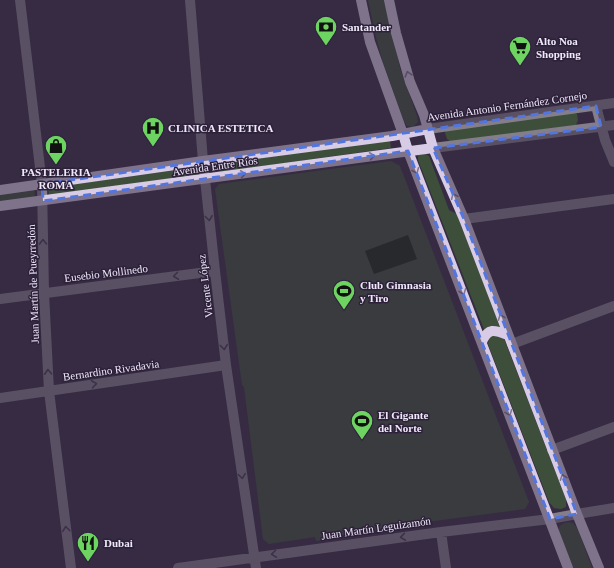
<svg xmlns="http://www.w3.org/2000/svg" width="614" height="568" viewBox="0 0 614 568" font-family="Georgia,serif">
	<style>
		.green { fill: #3d4e3b }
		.water { fill: #142612 }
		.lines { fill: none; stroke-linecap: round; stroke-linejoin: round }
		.minor { stroke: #847e8b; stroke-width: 10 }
		.major { stroke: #d7cbe5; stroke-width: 10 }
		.oneway { stroke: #827690 }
		.oneway2 { stroke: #43384e }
		.marked { fill: none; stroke: #5275e0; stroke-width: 3; stroke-dasharray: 8 5; stroke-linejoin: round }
		.labels { text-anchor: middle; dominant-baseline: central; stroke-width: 3; stroke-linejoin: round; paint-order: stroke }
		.poi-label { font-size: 11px; font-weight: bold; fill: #f0e9fa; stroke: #2d213a; text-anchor: start }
		.street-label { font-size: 11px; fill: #f0e9fa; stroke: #2d213a }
	</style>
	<rect width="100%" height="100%" fill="#372b44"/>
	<path class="green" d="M 368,0 L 385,0 L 400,68 L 417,116 L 418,122 L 413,127 L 407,126 L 404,121 L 383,63 L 376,37 Z
		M 573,112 L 577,114 L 578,120 L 576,125 L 451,142 L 447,139 L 445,133 L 447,129 Z
		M 390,140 L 391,148 L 213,173 L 212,165 Z
		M 424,153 L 429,156 L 449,210 L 457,214 L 501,328 L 493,326 L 487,329 L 485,332 L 418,160 L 418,155 Z
		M 391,161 L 400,166 L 529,502 L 525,509 L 426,522 L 427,525 L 316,541 L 315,537 L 269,544 L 263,539 L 244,387 L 242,385 L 215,189 L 219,184 Z
		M 197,167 L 197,175 L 49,195 L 48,188 Z
		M 34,189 L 35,197 L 0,202 L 0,194 Z
		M 493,335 L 503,336 L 566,499 L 566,507 L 561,509 L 554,508 L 549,502 L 488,344 L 489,338 Z
		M 568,522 L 573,523 L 578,529 L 592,568 L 572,568 L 559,533 C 558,525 561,524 568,522 Z"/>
	<path class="water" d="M 408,235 L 417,259 L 374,274 L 365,251 Z"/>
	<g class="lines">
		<path class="minor" d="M 20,0 L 42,184 L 44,293 L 49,391 L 71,568
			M 190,0 L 203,161 L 215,271 L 226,365 L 256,568
			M 596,106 L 605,140 L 614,162
			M 428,129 L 614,103
			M 433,148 L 614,125
			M 464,219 L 614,199
			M 0,299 L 215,271
			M 512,344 L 614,306
			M 0,398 L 226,365
			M 552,450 L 614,427
			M 441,532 L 446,568
			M 178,568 L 441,532 L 550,519 L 577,514 L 614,508"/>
		<path class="major" d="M 361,0 L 370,42 L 403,134 L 408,151 L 568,568
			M 389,0 L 396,33 L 410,82 L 424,115 L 433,148 L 464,219 L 577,514 L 599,568
			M 0,190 L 203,161 L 392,136 L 428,129
			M 0,206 L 433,148
			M 482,342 C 488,327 495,330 508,335"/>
	</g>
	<defs><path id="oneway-chevron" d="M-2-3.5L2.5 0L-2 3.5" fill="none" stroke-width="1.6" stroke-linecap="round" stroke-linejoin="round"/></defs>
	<g class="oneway">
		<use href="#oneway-chevron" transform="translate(408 74) rotate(-106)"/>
		<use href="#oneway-chevron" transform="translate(372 156) rotate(-8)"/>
		<use href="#oneway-chevron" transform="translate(416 171) rotate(68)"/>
		<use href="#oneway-chevron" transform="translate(243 174) rotate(-8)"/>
		<use href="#oneway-chevron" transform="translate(454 196) rotate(-114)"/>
		<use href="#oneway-chevron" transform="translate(463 292) rotate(69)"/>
		<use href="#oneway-chevron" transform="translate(501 317) rotate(-111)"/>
		<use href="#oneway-chevron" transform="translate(509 413) rotate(69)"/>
		<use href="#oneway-chevron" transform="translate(563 477) rotate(-111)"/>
	</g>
	<g class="oneway2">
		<use href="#oneway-chevron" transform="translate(209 218) rotate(83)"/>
		<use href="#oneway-chevron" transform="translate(43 242) rotate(-91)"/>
		<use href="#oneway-chevron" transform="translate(176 276) rotate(173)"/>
		<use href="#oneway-chevron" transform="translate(224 347) rotate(83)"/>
		<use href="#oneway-chevron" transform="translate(48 372) rotate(-93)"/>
		<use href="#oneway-chevron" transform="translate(94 384) rotate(-8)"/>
		<use href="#oneway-chevron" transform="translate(242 476) rotate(82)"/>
		<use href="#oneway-chevron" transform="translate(66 529) rotate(-97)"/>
		<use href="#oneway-chevron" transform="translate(403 537) rotate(172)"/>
		<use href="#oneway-chevron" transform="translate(274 554) rotate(172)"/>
	</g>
	<path d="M0 0H614V568H0ZM 596,106 L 601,127 L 433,148 L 464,219 L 577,514 L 550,519 L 408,151 L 43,201 L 42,184 Z" fill="#372b44" fill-opacity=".55" fill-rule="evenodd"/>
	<path class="marked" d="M 596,106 L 601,127 L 433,148 L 464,219 L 577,514 L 550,519 L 408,151 L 43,201 L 42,184 Z"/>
	<defs>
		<g id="bank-pin" transform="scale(1.15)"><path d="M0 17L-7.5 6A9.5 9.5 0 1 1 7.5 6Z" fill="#6dd361" stroke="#2d213a"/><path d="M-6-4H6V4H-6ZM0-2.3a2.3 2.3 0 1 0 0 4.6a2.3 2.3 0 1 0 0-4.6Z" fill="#111"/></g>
		<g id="supermarket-pin" transform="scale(1.15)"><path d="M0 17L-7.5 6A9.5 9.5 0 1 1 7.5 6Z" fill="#6dd361" stroke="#2d213a"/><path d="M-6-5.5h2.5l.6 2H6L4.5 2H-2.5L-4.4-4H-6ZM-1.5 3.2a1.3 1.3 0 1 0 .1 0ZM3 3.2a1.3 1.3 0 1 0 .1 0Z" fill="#111"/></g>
		<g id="hospital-pin" transform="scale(1.15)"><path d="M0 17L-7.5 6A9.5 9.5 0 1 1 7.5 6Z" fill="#6dd361" stroke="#2d213a"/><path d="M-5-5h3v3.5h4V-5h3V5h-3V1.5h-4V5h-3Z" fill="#111"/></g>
		<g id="shop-pin" transform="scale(1.15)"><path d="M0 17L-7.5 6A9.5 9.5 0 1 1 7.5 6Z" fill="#6dd361" stroke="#2d213a"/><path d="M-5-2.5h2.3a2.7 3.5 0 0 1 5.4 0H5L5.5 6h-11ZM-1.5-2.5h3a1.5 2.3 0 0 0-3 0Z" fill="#111"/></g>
		<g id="stadium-pin" transform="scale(1.15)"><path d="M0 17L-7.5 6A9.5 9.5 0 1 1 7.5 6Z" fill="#6dd361" stroke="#2d213a"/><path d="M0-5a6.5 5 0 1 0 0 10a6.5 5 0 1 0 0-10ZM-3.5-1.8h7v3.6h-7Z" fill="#111"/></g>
		<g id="restaurant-pin" transform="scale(1.15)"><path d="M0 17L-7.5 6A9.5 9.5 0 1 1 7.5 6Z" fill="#6dd361" stroke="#2d213a"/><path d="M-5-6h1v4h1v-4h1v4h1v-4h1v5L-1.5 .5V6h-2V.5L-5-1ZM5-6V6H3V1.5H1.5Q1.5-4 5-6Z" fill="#111"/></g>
	</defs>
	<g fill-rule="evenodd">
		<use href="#bank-pin" x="326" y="27"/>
		<use href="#supermarket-pin" x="520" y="47"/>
		<use href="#hospital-pin" x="153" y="128"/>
		<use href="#shop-pin" x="56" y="146"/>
		<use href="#stadium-pin" x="344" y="291"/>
		<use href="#stadium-pin" x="362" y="421"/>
		<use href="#restaurant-pin" x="88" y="543"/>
	</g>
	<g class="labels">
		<g class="poi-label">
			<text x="342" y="27">Santander</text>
			<text x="536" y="41">Alto Noa<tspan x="536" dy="13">Shopping</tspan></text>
			<text x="168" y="128">CLINICA ESTETICA</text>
			<text x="56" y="172" text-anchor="middle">PASTELERIA<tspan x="56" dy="13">ROMA</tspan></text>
			<text x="360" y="285">Club Gimnasia<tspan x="360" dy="13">y Tiro</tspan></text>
			<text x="378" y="415">El Gigante<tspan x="378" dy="13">del Norte</tspan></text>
			<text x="104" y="543">Dubai</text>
		</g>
		<g class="street-label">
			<text transform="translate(507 106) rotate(-8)">Avenida Antonio Fernández Cornejo</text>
			<text transform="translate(215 166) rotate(-8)">Avenida Entre Ríos</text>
			<text transform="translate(106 273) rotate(-7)">Eusebio Mollinedo</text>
			<text transform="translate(33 284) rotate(-92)">Juan Martín de Pueyrredón</text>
			<text transform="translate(205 286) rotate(-97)">Vicente López</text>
			<text transform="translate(111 370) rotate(-8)">Bernardino Rivadavia</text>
			<text transform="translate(376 528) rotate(-8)">Juan Martín Leguizamón</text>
		</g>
	</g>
</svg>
